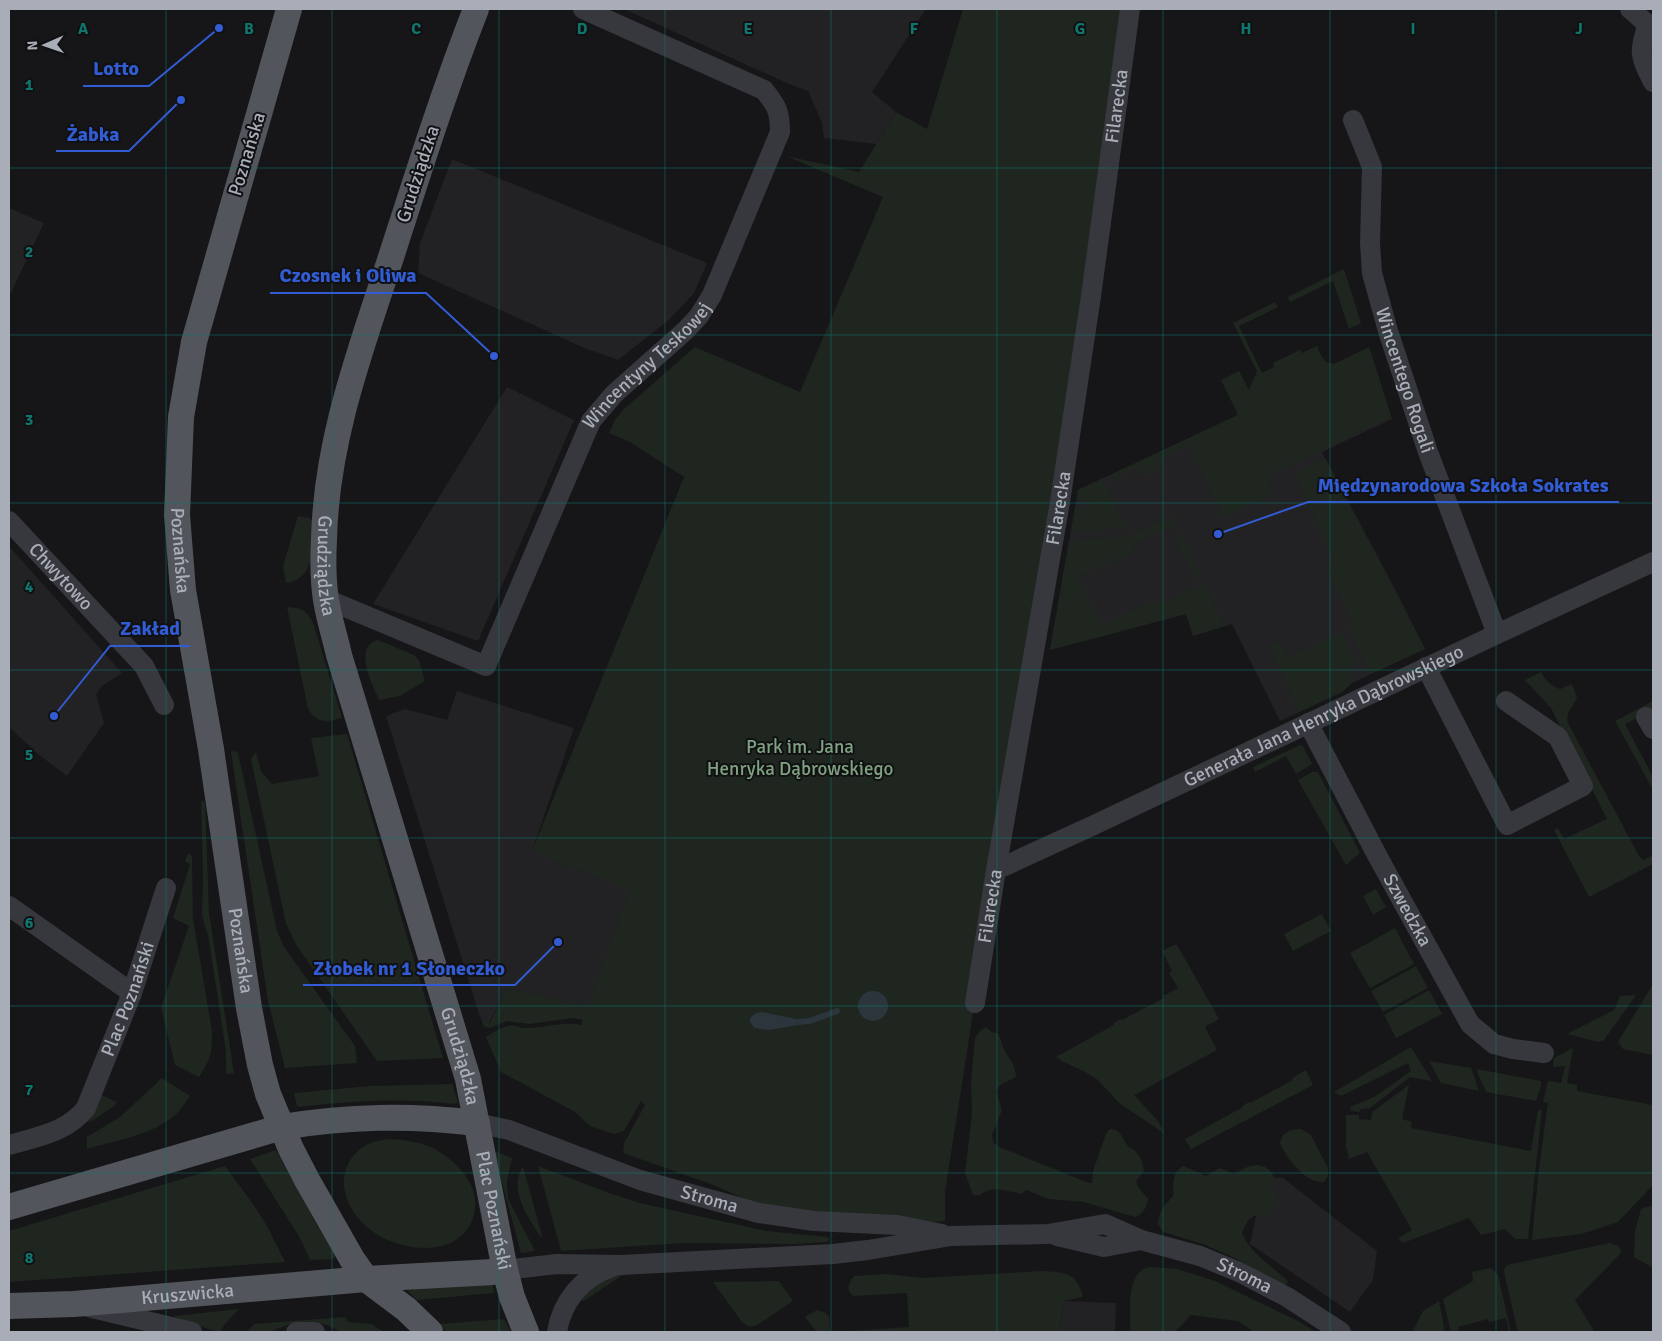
<svg xmlns="http://www.w3.org/2000/svg" width="1662" height="1341" viewBox="0 0 1662 1341" font-family="Signika,sans-serif">
	<style>
		.built { fill: #222225 }
		.green { fill: #1e261f }
		.water { fill: #2c353c }
		.lines { fill: none; stroke-linecap: round; stroke-linejoin: round }
		.stream { stroke: #2c353c; stroke-width: 6 }
		.minor { stroke: #37383d; stroke-width: 20 }
		.major { stroke: #53555c; stroke-width: 26 }
		.grid { fill: none; stroke: #0f766e; stroke-width: 1; stroke-opacity: 0.55 }
		.labels { text-anchor: middle; dominant-baseline: central; stroke-width: 4; stroke-linejoin: round; paint-order: stroke }
		.street-label { font-size: 19px; fill: #a8adb8; stroke: #111113 }
		.park-label { font-size: 19px; fill: #7fa381; stroke: #111113 }
		.grid-label { font-size: 16px; text-anchor: middle; font-weight: bold; fill: #0f766e; stroke: #111113; stroke-width: 4; stroke-linejoin: round; paint-order: stroke }
		.leader { fill: none; stroke: #325cd3; stroke-width: 2 }
		.callout-dot { fill: #325cd3; stroke: #111113; stroke-width: 2 }
		.callout-label { font-size: 20px; text-anchor: middle; font-weight: bold; fill: #325cd3; stroke: #111113; stroke-width: 4; stroke-linejoin: round; paint-order: stroke }
	</style>
	<rect width="100%" height="100%" fill="#161618"/>
	<path class="built" d="M 624,9 L 926,9 L 872,92 L 896,112 L 876,144 L 824,138 L 822,123 L 808,91 L 789,84 Z
		M 452,159 L 707,263 L 694,293 L 670,319 L 618,360 L 582,347 L 418,273 L 420,243 Z
		M 9,208 L 44,223 L 9,297 Z
		M 1371,352 L 1392,419 L 1322,452 L 1393,585 L 1425,649 L 1352,683 L 1342,692 L 1280,721 L 1232,624 L 1193,636 L 1186,614 L 1050,650 L 1078,490 Z
		M 507,387 L 574,420 L 478,641 L 373,604 Z
		M 9,546 L 122,673 L 102,686 L 96,694 L 104,723 L 67,776 L 38,754 L 9,727 Z
		M 457,691 L 574,728 L 532,851 L 725,836 L 598,1010 L 507,988 L 489,1023 L 480,1017 L 386,716 L 405,709 L 447,720 Z
		M 1265,1177 L 1283,1178 L 1377,1251 L 1373,1280 L 1350,1312 L 1250,1244 Z
		M 1063,1301 L 1116,1303 L 1115,1332 L 1060,1332 Z"/>
	<path class="green" d="M 963,9 L 1130,9 L 945,1192 L 945,1221 L 897,1225 L 790,1218 L 708,1183 L 623,1153 L 624,1143 L 645,1105 L 641,1101 L 624,1131 L 614,1134 L 590,1126 L 575,1112 L 501,1072 L 486,1037 C 493,1032 499,1029 507,1026 C 514,1024 519,1028 526,1028 C 545,1028 563,1021 581,1025 L 583,1020 L 574,1018 L 529,1024 L 507,1021 L 490,1028 L 484,1027 L 481,1018 L 490,1023 L 507,988 L 587,1007 L 630,890 L 532,851 L 684,477 L 630,442 L 609,433 L 615,420 L 624,409 L 695,347 L 800,392 L 883,197 L 786,156 L 859,172 L 896,112 L 927,129 Z
		M 1344,269 L 1361,323 L 1349,329 L 1333,281 L 1290,302 L 1288,297 Z
		M 1275,302 L 1278,307 L 1239,326 L 1262,373 L 1274,367 L 1273,363 L 1300,350 L 1302,353 L 1317,346 C 1321,355 1323,363 1334,364 L 1369,347 L 1392,419 L 1386,419 L 1265,476 L 1273,495 L 1223,517 L 1190,446 L 1157,460 L 1161,469 L 1144,476 L 1140,467 L 1114,479 L 1112,474 L 1238,415 L 1221,380 L 1239,371 L 1249,390 L 1257,371 L 1233,323 Z
		M 1325,458 L 1425,649 L 1370,674 L 1349,629 L 1354,626 L 1326,566 L 1335,562 L 1294,473 Z
		M 1103,478 L 1125,527 L 1071,532 L 1075,509 L 1088,510 L 1089,501 L 1077,499 L 1078,490 Z
		M 298,516 L 310,518 L 312,521 C 312,545 317,578 286,583 L 283,566 Z
		M 1172,516 L 1176,524 L 1133,544 L 1136,550 L 1078,577 L 1100,625 L 1159,600 L 1161,604 L 1205,585 L 1224,626 L 1193,636 L 1186,614 L 1050,650 L 1069,541 L 1127,536 Z
		M 1180,532 L 1200,576 L 1200,578 L 1195,580 L 1174,534 Z
		M 287,607 C 302,608 304,609 313,622 L 342,718 C 326,722 318,724 308,709 Z
		M 1342,632 L 1357,663 L 1348,668 L 1354,681 L 1342,692 L 1299,712 L 1269,646 L 1279,642 L 1287,657 Z
		M 378,640 L 414,655 L 419,661 L 425,681 L 400,696 L 379,700 C 373,685 352,646 378,640 Z
		M 1541,672 C 1546,681 1551,686 1560,689 L 1572,684 L 1577,698 C 1573,707 1565,712 1568,723 L 1639,856 L 1643,860 L 1653,855 L 1653,864 L 1589,897 L 1554,830 L 1558,828 L 1564,839 L 1607,819 L 1551,708 L 1525,680 Z
		M 1653,701 L 1653,710 L 1625,724 L 1653,777 L 1653,790 L 1615,721 Z
		M 347,734 L 443,1058 L 377,1061 L 297,946 L 286,924 L 251,759 L 256,752 L 261,771 L 272,784 L 319,776 L 311,738 Z
		M 1300,745 L 1303,746 L 1312,764 L 1296,774 L 1286,756 L 1255,772 L 1253,767 Z
		M 235,751 L 238,753 L 277,931 L 284,947 L 355,1046 L 357,1063 L 285,1068 L 268,1001 L 231,752 Z
		M 1312,772 L 1318,772 L 1360,853 L 1346,865 L 1298,780 Z
		M 201,801 L 205,802 L 209,913 L 234,1073 L 226,1074 L 226,1051 L 208,935 L 202,916 L 203,877 Z
		M 190,854 L 192,857 L 193,919 L 212,1031 C 212,1053 211,1059 199,1077 L 175,1065 L 161,1008 L 189,926 L 173,918 L 190,864 L 185,861 L 187,855 Z
		M 1376,889 L 1386,907 L 1373,915 L 1363,896 Z
		M 1322,914 L 1331,931 L 1293,951 L 1284,934 Z
		M 1395,928 L 1414,964 L 1370,988 L 1350,953 Z
		M 1174,945 L 1177,945 L 1219,1019 L 1205,1027 L 1217,1050 L 1134,1095 L 1158,1121 L 1165,1134 L 1119,1103 L 1098,1080 L 1087,1073 L 1062,1061 L 1056,1057 L 1114,1025 L 1114,1023 L 1121,1019 L 1122,1020 L 1164,998 L 1163,996 L 1178,988 L 1169,973 L 1172,971 L 1162,951 Z
		M 1416,966 L 1428,988 L 1383,1012 L 1371,991 Z
		M 1653,984 L 1653,1055 L 1623,1049 L 1618,1042 Z
		M 1429,990 L 1442,1014 L 1396,1038 L 1384,1015 Z
		M 1636,995 L 1604,1040 L 1598,1042 L 1567,1034 L 1614,1010 L 1620,996 Z
		M 986,1027 L 991,1032 L 997,1033 C 1002,1038 1001,1044 1004,1049 C 1009,1059 1016,1065 1016,1077 L 1000,1085 L 996,1091 L 1002,1110 L 992,1135 L 994,1143 L 999,1147 L 1089,1183 L 1092,1183 L 1093,1171 L 1106,1134 L 1110,1129 C 1121,1129 1122,1138 1127,1145 C 1130,1149 1129,1146 1133,1149 C 1140,1155 1143,1162 1144,1171 L 1136,1181 L 1138,1187 L 1148,1199 C 1146,1208 1144,1214 1135,1217 L 1084,1202 L 1049,1199 L 1026,1190 L 1021,1194 C 1007,1191 991,1185 980,1195 L 973,1195 L 965,1173 L 972,1114 L 971,1082 L 975,1038 L 980,1031 Z
		M 1411,1047 L 1432,1081 L 1410,1077 L 1370,1108 L 1361,1109 L 1359,1112 L 1351,1111 L 1350,1107 L 1374,1097 L 1411,1071 L 1408,1063 L 1341,1096 L 1334,1092 Z
		M 1573,1048 L 1567,1083 L 1577,1085 L 1577,1091 L 1653,1105 L 1653,1185 L 1618,1222 L 1581,1234 L 1532,1240 L 1539,1168 L 1548,1103 L 1543,1102 L 1548,1081 L 1561,1083 L 1565,1066 L 1553,1067 L 1554,1058 Z
		M 1429,1061 L 1471,1068 L 1479,1091 L 1441,1083 Z
		M 1476,1069 L 1541,1081 L 1541,1087 L 1536,1101 L 1486,1092 Z
		M 1306,1070 L 1313,1085 L 1191,1149 L 1185,1139 L 1243,1107 L 1242,1106 L 1249,1102 L 1250,1103 L 1293,1080 L 1292,1078 Z
		M 162,1078 L 190,1096 C 184,1104 179,1113 170,1119 C 147,1136 114,1141 87,1149 L 87,1137 L 120,1117 Z
		M 452,1084 L 458,1102 L 456,1104 C 402,1098 355,1100 300,1107 L 297,1106 L 294,1093 L 370,1086 Z
		M 1409,1085 L 1402,1119 L 1412,1122 L 1411,1128 L 1531,1151 L 1538,1110 L 1542,1110 L 1528,1239 L 1515,1239 L 1505,1229 L 1481,1235 L 1469,1218 L 1403,1243 L 1398,1238 L 1412,1230 L 1367,1152 L 1349,1159 L 1346,1146 L 1346,1115 L 1359,1115 L 1359,1119 L 1371,1120 L 1372,1112 Z
		M 97,1093 L 117,1102 L 114,1106 L 89,1123 L 91,1109 Z
		M 1301,1129 L 1311,1135 L 1328,1168 L 1328,1176 L 1324,1182 C 1306,1184 1286,1158 1280,1143 L 1283,1135 L 1291,1130 Z
		M 389,1139 C 406,1140 425,1142 440,1152 C 452,1160 464,1171 471,1185 C 484,1212 467,1243 437,1247 C 400,1253 354,1231 345,1192 C 342,1179 345,1167 353,1156 C 363,1144 374,1141 389,1139 Z
		M 276,1150 L 317,1225 L 335,1254 L 335,1258 L 333,1259 L 310,1260 L 300,1238 L 250,1159 Z
		M 497,1152 L 512,1158 L 507,1181 L 508,1199 L 535,1251 L 521,1253 L 494,1153 Z
		M 1257,1165 C 1266,1166 1271,1169 1274,1178 L 1271,1187 L 1277,1199 L 1268,1213 L 1261,1216 L 1254,1216 L 1248,1220 L 1242,1233 C 1250,1253 1272,1266 1288,1281 L 1286,1285 L 1278,1284 L 1237,1259 L 1203,1244 L 1163,1232 L 1158,1224 C 1159,1207 1167,1205 1174,1194 C 1172,1183 1173,1172 1183,1166 L 1206,1176 L 1220,1168 L 1234,1174 L 1247,1167 Z
		M 225,1166 L 250,1200 L 266,1224 L 285,1262 L 9,1282 L 9,1231 Z
		M 523,1166 L 542,1236 L 540,1236 C 528,1217 508,1189 523,1166 Z
		M 538,1166 L 609,1193 L 640,1203 L 766,1231 L 828,1237 L 830,1240 L 827,1242 L 796,1244 L 684,1243 L 561,1251 Z
		M 1653,1205 L 1653,1268 L 1634,1257 L 1635,1231 L 1641,1209 Z
		M 1610,1243 L 1618,1246 L 1621,1250 L 1620,1254 L 1575,1300 L 1595,1332 L 1518,1332 L 1505,1277 L 1504,1269 L 1507,1265 Z
		M 1150,1267 L 1177,1269 L 1215,1281 L 1300,1322 L 1316,1332 L 1254,1332 L 1238,1321 L 1191,1315 L 1175,1332 L 1130,1332 C 1131,1312 1125,1271 1150,1267 Z
		M 1491,1268 L 1498,1275 L 1511,1332 L 1509,1332 L 1506,1318 L 1489,1322 L 1488,1319 L 1458,1327 L 1459,1332 L 1451,1332 L 1443,1299 L 1473,1281 L 1472,1272 Z
		M 635,1271 L 621,1276 L 587,1299 L 583,1301 L 578,1299 L 600,1278 Z
		M 1042,1271 C 1064,1272 1077,1272 1083,1297 L 1063,1301 L 1060,1332 L 836,1332 L 909,1327 L 907,1293 L 853,1296 C 845,1289 849,1283 854,1276 L 887,1274 L 922,1278 Z
		M 492,1280 L 494,1293 L 416,1300 L 408,1291 L 408,1290 Z
		M 779,1281 L 793,1301 L 757,1325 L 750,1327 L 742,1322 L 713,1282 Z
		M 1439,1301 L 1445,1332 L 1412,1332 L 1423,1311 Z
		M 239,1309 L 224,1325 L 220,1332 L 177,1320 L 174,1316 Z
		M 817,1310 L 826,1313 L 829,1317 L 830,1332 L 815,1332 L 816,1331 L 805,1317 Z
		M 345,1317 L 348,1322 L 371,1324 L 384,1332 L 341,1332 L 327,1325 L 314,1322 L 290,1324 L 269,1332 L 247,1332 L 254,1324 Z
		M 504,1319 L 511,1332 L 447,1332 L 439,1324 Z"/>
	<path class="water" d="M858 1006a15 15 0 1 1 30 0a15 15 0 1 1-30 0Z
		M 762,1012 L 796,1019 L 798,1023 L 797,1025 L 770,1030 L 754,1028 L 750,1022 L 750,1018 L 756,1013 Z"/>
	<g class="lines">
		<path class="stream" d="M 798,1022 L 810,1021 L 837,1011"/>
		<g class="minor">
			<path d="M 1630,9 L 1653,29"/>
			<path d="M 1648,24 C 1638,52 1640,56 1653,82"/>
			<path id="s1" d="M 1353,120 L 1372,167 L 1370,243 L 1372,273 L 1388,331 L 1428,452 L 1497,634"/>
			<path id="s2" d="M 9,521 L 144,666 L 164,705"/>
			<path id="s3" d="M 326,599 L 486,666 L 591,421 L 614,394 L 686,330 L 699,316 L 712,295 L 780,132 C 780,112 777,106 764,90 L 583,9"/>
			<path d="M 1426,667 L 1507,825 L 1583,786 L 1558,737 L 1506,701"/>
			<path d="M 1646,717 L 1653,729"/>
			<path id="s4" d="M 1308,723 L 1378,857 L 1470,1024 L 1494,1044 L 1513,1049 L 1544,1053"/>
			<path id="s5" d="M 996,870 L 1094,825 L 1497,634 L 1653,562"/>
			<path d="M 9,906 L 132,993"/>
			<path id="s6" d="M 975,1003 L 996,870 L 1060,502 L 1091,296 L 1130,9"/>
			<path id="s7" d="M 477,1123 L 509,1130 L 640,1180 L 759,1213 L 814,1221 L 897,1225 L 942,1234"/>
			<path id="s8" d="M 9,1145 C 36,1137 68,1132 86,1108 L 132,993 L 166,888"/>
			<path d="M 1057,1236 L 1104,1247 L 1141,1240"/>
			<path id="s9" d="M 505,1270 L 557,1264 L 621,1265 L 833,1254 L 868,1250 L 951,1236 L 1048,1234 L 1105,1224 L 1141,1240 L 1200,1256 L 1239,1272 L 1287,1297 L 1341,1332"/>
			<path d="M 88,1307 L 192,1332"/>
			<path d="M 296,1332 L 315,1332"/>
			<path d="M 557,1332 C 562,1301 582,1277 612,1267"/>
		</g>
		<g class="major">
			<path id="s10" d="M 289,9 L 194,342 L 181,417 L 177,515 L 183,590 L 211,749 L 249,1008 L 260,1065 L 268,1094 L 291,1149 L 307,1180 L 352,1259 L 366,1279 L 406,1309 L 430,1332"/>
			<path id="s11" d="M 476,9 C 445,88 419,170 393,251 C 362,346 326,439 324,540 C 323,559 323,581 326,600 C 329,619 335,637 339,655 L 468,1079 L 505,1270 L 512,1297 L 526,1332"/>
			<path d="M 9,1207 L 282,1127 C 349,1116 409,1115 477,1123"/>
			<path id="s12" d="M 9,1306 L 74,1304 L 366,1279 L 493,1272 L 505,1270"/>
		</g>
	</g>
	<path class="grid" d="M 166,9 L 166,1332M 332,9 L 332,1332M 499,9 L 499,1332M 665,9 L 665,1332M 831,9 L 831,1332M 997,9 L 997,1332M 1163,9 L 1163,1332M 1330,9 L 1330,1332M 1496,9 L 1496,1332M 9,168 L 1653,168M 9,335 L 1653,335M 9,503 L 1653,503M 9,670 L 1653,670M 9,838 L 1653,838M 9,1006 L 1653,1006M 9,1173 L 1653,1173"/>
	<g class="labels">
		<g class="street-label">
			<text stroke="none"><textPath href="#s6" startOffset="908">Filarecka</textPath></text>
			<text transform="translate(247 154) rotate(-73)">Poznańska</text>
			<text transform="translate(418 174) rotate(-72)">Grudziądzka</text>
			<text stroke="none"><textPath href="#s3" startOffset="519">Wincentyny Teskowej</textPath></text>
			<text stroke="none"><textPath href="#s1" startOffset="269">Wincentego Rogali</textPath></text>
			<text stroke="none"><textPath href="#s6" startOffset="502">Filarecka</textPath></text>
			<text stroke="none"><textPath href="#s10" startOffset="556">Poznańska</textPath></text>
			<text stroke="none"><textPath href="#s11" startOffset="580">Grudziądzka</textPath></text>
			<text stroke="none"><textPath href="#s2" startOffset="76">Chwytowo</textPath></text>
			<text stroke="none"><textPath href="#s5" startOffset="362">Generała Jana Henryka Dąbrowskiego</textPath></text>
			<text stroke="none"><textPath href="#s6" startOffset="98">Filarecka</textPath></text>
			<text stroke="none"><textPath href="#s4" startOffset="212">Szwedzka</textPath></text>
			<text stroke="none"><textPath href="#s10" startOffset="961">Poznańska</textPath></text>
			<text stroke="none"><textPath href="#s8" startOffset="204">Plac Poznański</textPath></text>
			<text stroke="none"><textPath href="#s11" startOffset="1090">Grudziądzka</textPath></text>
			<text stroke="none"><textPath href="#s7" startOffset="245">Stroma</textPath></text>
			<text stroke="none"><textPath href="#s11" startOffset="1248">Plac Poznański</textPath></text>
			<text stroke="none"><textPath href="#s9" startOffset="752">Stroma</textPath></text>
			<text stroke="none"><textPath href="#s12" startOffset="179">Kruszwicka</textPath></text>
		</g>
		<g class="park-label">
			<text x="800" y="747">Park im. Jana<tspan x="800" dy="22">Henryka Dąbrowskiego</tspan></text>
		</g>
	</g>
	<g class="grid-label">
		<text x="83" y="34">A</text>
		<text x="249" y="34">B</text>
		<text x="416" y="34">C</text>
		<text x="582" y="34">D</text>
		<text x="748" y="34">E</text>
		<text x="914" y="34">F</text>
		<text x="1080" y="34">G</text>
		<text x="1246" y="34">H</text>
		<text x="1413" y="34">I</text>
		<text x="1579" y="34">J</text>
		<text x="29" y="90">1</text>
		<text x="29" y="257">2</text>
		<text x="29" y="425">3</text>
		<text x="29" y="592">4</text>
		<text x="29" y="760">5</text>
		<text x="29" y="928">6</text>
		<text x="29" y="1095">7</text>
		<text x="29" y="1263">8</text>
	</g>
	<path class="leader" d="M219 28L149 86H83M181 100L129 151H56M494 356L426 293H270M1218 534L1308 502H1619M54 716L110 646H190M558 942L515 985H303"/>
	<g class="callout-dot">
		<circle cx="219" cy="28" r="5"/>
		<circle cx="181" cy="100" r="5"/>
		<circle cx="494" cy="356" r="5"/>
		<circle cx="1218" cy="534" r="5"/>
		<circle cx="54" cy="716" r="5"/>
		<circle cx="558" cy="942" r="5"/>
	</g>
	<g class="callout-label">
		<text x="116" y="75">Lotto</text>
		<text x="93" y="141">Żabka</text>
		<text x="348" y="282">Czosnek i Oliwa</text>
		<text x="1463" y="492">Międzynarodowa Szkoła Sokrates</text>
		<text x="150" y="635">Zakład</text>
		<text x="409" y="975">Złobek nr 1 Słoneczko</text>
	</g>
	<rect width="1662" height="1341" fill="none" stroke="#a8adb8" stroke-width="20"/>
	<g transform="translate(45 45) rotate(268)" stroke="#111113" stroke-width="4" paint-order="stroke">
	<path d="M0-4L9 19L0 12L-9 19Z" fill="#a8adb8"/>
	<text y="-8" font-size="14" font-weight="bold" text-anchor="middle" fill="#a8adb8">N</text>
	</g>
</svg>
